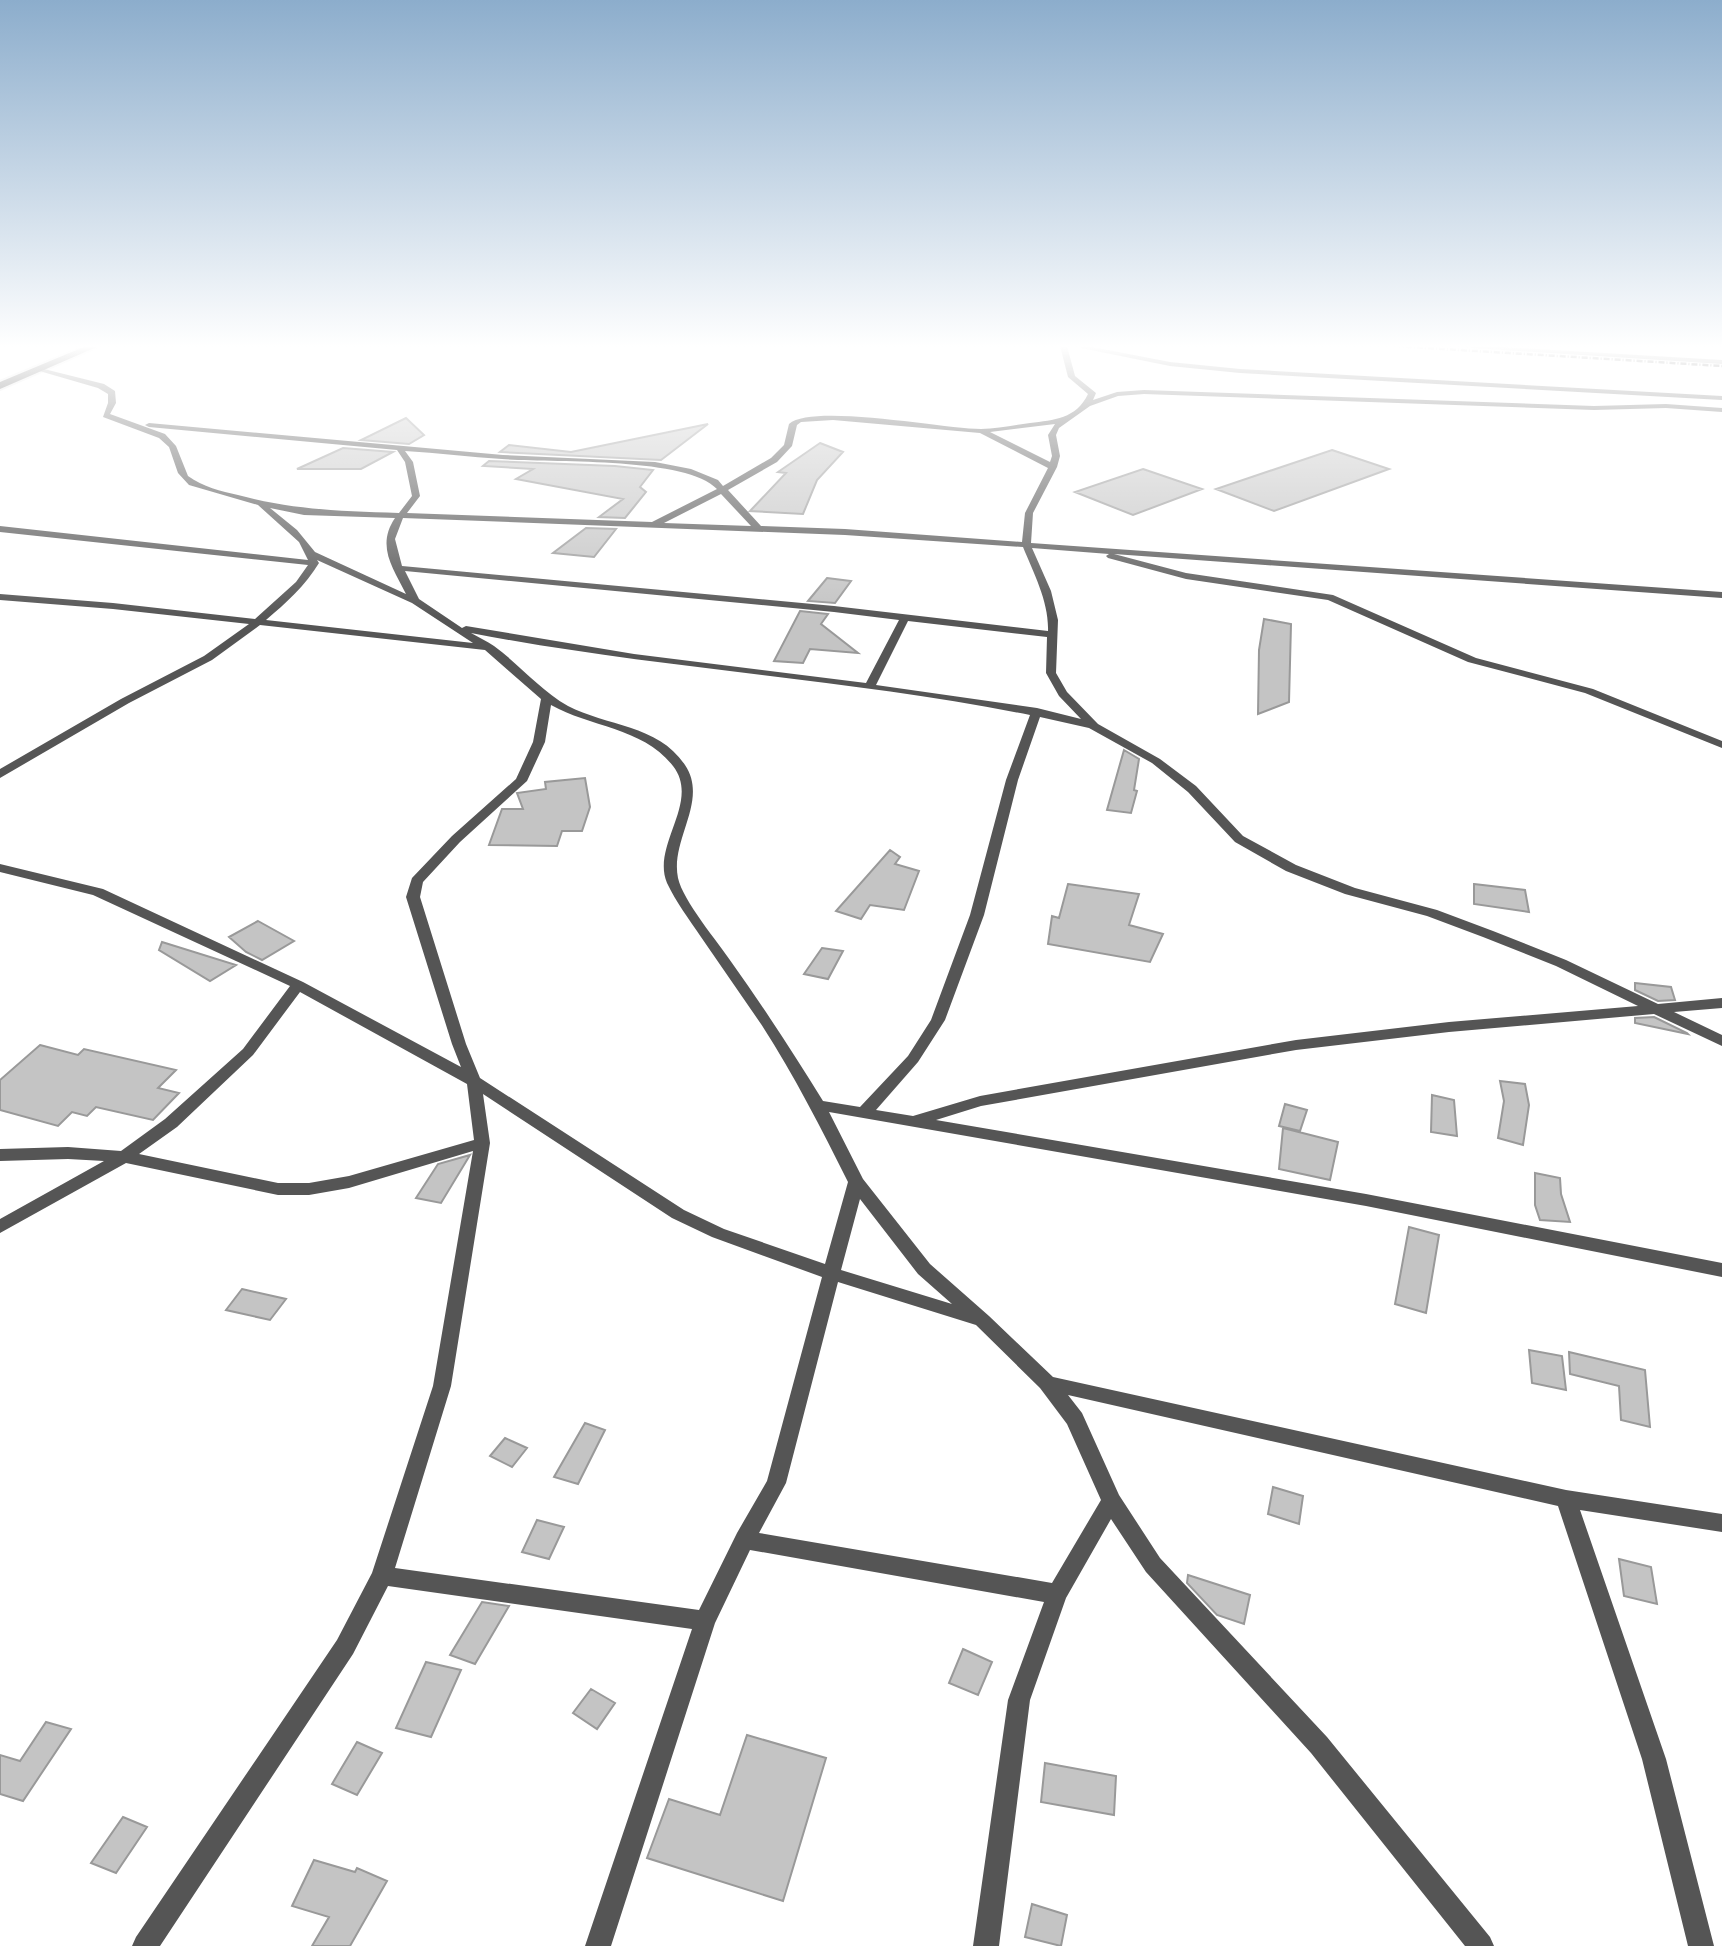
<svg xmlns="http://www.w3.org/2000/svg" width="1722" height="1946" viewBox="0 0 1722 1946" font-family="Quicksand,sans-serif">
	<style>
		.building { fill: #c4c4c4; stroke: #999; stroke-width: 2 }
		.lines { fill: none; stroke-linecap: round; stroke-linejoin: round }
		.trunk-casing { stroke: #dbdbdb; stroke-width: 4 }
		.minor { fill: #555; fill-rule: evenodd }
		.trunk { fill: #000; fill-rule: evenodd }
		.rail { stroke: #000; stroke-width: 2.5; stroke-dasharray: 6 2 1 2; stroke-linecap: butt }
	</style>
	<rect width="100%" height="100%" fill="#fff"/>
	<path class="building" d="M 406,418 L 424,435 L 409,444 L 361,440 Z
		M 708,424 L 661,460 L 500,452 L 509,445 L 571,452 Z
		M 820,443 L 843,452 L 817,480 L 803,514 L 750,511 L 786,473 L 778,472 Z
		M 343,448 L 393,452 L 361,469 L 297,469 Z
		M 1332,450 L 1389,469 L 1274,511 L 1216,489 Z
		M 489,461 L 615,466 L 653,470 L 640,487 L 646,492 L 625,518 L 599,517 L 623,499 L 516,479 L 533,469 L 483,466 Z
		M 1143,469 L 1202,489 L 1133,515 L 1075,492 Z
		M 586,528 L 616,529 L 594,557 L 553,553 Z
		M 827,578 L 851,581 L 835,603 L 808,601 Z
		M 800,611 L 828,614 L 821,624 L 858,653 L 810,649 L 803,663 L 774,661 Z
		M 1264,619 L 1291,624 L 1289,702 L 1258,714 L 1259,650 Z
		M 1124,750 L 1139,759 L 1134,790 L 1137,791 L 1131,813 L 1107,810 Z
		M 585,778 L 590,807 L 582,831 L 562,831 L 557,846 L 489,845 L 502,809 L 523,809 L 517,793 L 546,789 L 545,782 Z
		M 890,850 L 900,857 L 895,864 L 919,871 L 904,910 L 870,905 L 861,919 L 836,911 Z
		M 1068,884 L 1139,894 L 1129,925 L 1163,934 L 1150,962 L 1048,944 L 1052,916 L 1059,918 Z
		M 1474,884 L 1525,890 L 1529,912 L 1474,904 Z
		M 258,921 L 294,941 L 262,960 L 246,952 L 229,937 Z
		M 162,942 L 236,965 L 210,981 L 159,950 Z
		M 822,948 L 843,951 L 828,979 L 804,974 Z
		M 1635,983 L 1671,987 L 1675,1000 L 1658,1001 L 1635,990 Z
		M 1654,1017 L 1687,1033 L 1688,1034 L 1635,1023 L 1635,1018 Z
		M 40,1045 L 78,1055 L 84,1049 L 176,1070 L 158,1088 L 179,1093 L 153,1120 L 96,1107 L 87,1116 L 72,1112 L 58,1126 L 0,1110 L 0,1080 Z
		M 1500,1081 L 1525,1084 L 1529,1105 L 1523,1145 L 1498,1138 L 1504,1101 Z
		M 1432,1095 L 1454,1100 L 1457,1136 L 1431,1132 Z
		M 1285,1104 L 1307,1110 L 1300,1131 L 1279,1126 Z
		M 1283,1128 L 1338,1142 L 1330,1180 L 1279,1169 Z
		M 470,1155 L 441,1203 L 416,1198 L 438,1164 Z
		M 1535,1173 L 1560,1178 L 1561,1194 L 1570,1222 L 1540,1220 L 1535,1205 Z
		M 1409,1227 L 1439,1235 L 1426,1313 L 1395,1304 Z
		M 242,1289 L 286,1299 L 270,1320 L 226,1310 Z
		M 1529,1350 L 1562,1356 L 1566,1390 L 1532,1383 Z
		M 1569,1352 L 1645,1370 L 1650,1427 L 1621,1420 L 1619,1386 L 1570,1374 Z
		M 585,1423 L 605,1430 L 578,1484 L 554,1477 Z
		M 505,1438 L 527,1448 L 512,1467 L 490,1456 Z
		M 1273,1487 L 1303,1496 L 1299,1524 L 1268,1514 Z
		M 537,1520 L 564,1527 L 549,1559 L 522,1552 Z
		M 1619,1559 L 1651,1567 L 1657,1604 L 1624,1596 Z
		M 1188,1575 L 1250,1595 L 1244,1624 L 1217,1615 L 1187,1583 Z
		M 482,1602 L 509,1606 L 475,1664 L 450,1655 Z
		M 963,1649 L 992,1662 L 978,1695 L 949,1683 Z
		M 426,1662 L 461,1670 L 431,1737 L 396,1728 Z
		M 591,1689 L 615,1703 L 597,1729 L 573,1713 Z
		M 46,1722 L 71,1729 L 23,1801 L 0,1794 L 0,1755 L 20,1761 Z
		M 747,1735 L 826,1758 L 783,1901 L 647,1858 L 669,1799 L 720,1815 Z
		M 357,1742 L 382,1753 L 357,1795 L 332,1784 Z
		M 1045,1763 L 1116,1776 L 1114,1815 L 1041,1802 Z
		M 123,1817 L 147,1827 L 116,1873 L 91,1863 Z
		M 314,1860 L 355,1872 L 357,1868 L 387,1881 L 350,1946 L 312,1946 L 329,1917 L 292,1906 Z
		M 1032,1904 L 1067,1915 L 1061,1946 L 1025,1937 Z"/>
	<g class="lines">
		<g class="trunk-casing">
			<path id="trunk" d="M 86,346 L 99,346 L 0,389 L 0,382 Z"/>
		</g>
		<path class="minor" d="M 1060,346 L 1067,346 L 1075,376 L 1096,393 L 1093,400 L 1117,392 L 1144,390 L 1594,406 L 1666,404 L 1722,408 L 1722,412 L 1666,408 L 1594,410 L 1144,394 L 1118,396 L 1090,406 L 1059,428 L 1056,435 L 1060,456 L 1057,467 L 1033,513 L 1031,543 L 1722,592 L 1722,598 L 1114,554 L 1186,573 L 1333,595 L 1476,658 L 1593,689 L 1722,741 L 1722,748 L 1585,693 L 1468,662 L 1328,600 L 1186,579 L 1108,558 L 1106,556 L 1109,554 L 1032,548 L 1051,591 L 1058,620 L 1056,673 L 1067,692 L 1098,724 L 1160,759 L 1196,786 L 1243,836 L 1296,865 L 1355,888 L 1437,910 L 1493,931 L 1566,960 L 1658,1004 L 1722,998 L 1722,1008 L 1674,1012 L 1722,1035 L 1722,1046 L 1654,1014 L 1449,1032 L 1296,1050 L 981,1106 L 936,1120 L 1366,1194 L 1722,1263 L 1722,1277 L 1366,1206 L 829,1112 L 863,1179 L 930,1264 L 989,1316 L 1053,1377 L 1566,1490 L 1722,1514 L 1722,1532 L 1580,1510 L 1666,1759 L 1714,1946 L 1688,1946 L 1642,1759 L 1558,1506 L 1068,1395 L 1082,1413 L 1119,1495 L 1160,1558 L 1327,1737 L 1490,1937 L 1494,1946 L 1465,1946 L 1311,1753 L 1146,1572 L 1111,1519 L 1066,1598 L 1030,1700 L 999,1946 L 973,1946 L 1008,1700 L 1044,1602 L 750,1550 L 715,1623 L 611,1946 L 585,1946 L 692,1629 L 388,1586 L 353,1654 L 160,1946 L 132,1946 L 136,1937 L 337,1640 L 372,1573 L 433,1386 L 473,1151 L 349,1188 L 309,1195 L 278,1195 L 126,1163 L 0,1233 L 0,1219 L 104,1161 L 68,1159 L 0,1161 L 0,1149 L 68,1147 L 121,1151 L 165,1119 L 243,1049 L 290,986 L 93,895 L 0,872 L 0,864 L 103,889 L 303,982 L 461,1067 L 452,1044 L 406,897 L 412,878 L 452,836 L 516,779 L 533,742 L 541,699 L 485,650 L 260,625 L 212,660 L 129,703 L 0,778 L 0,769 L 121,699 L 204,656 L 249,624 L 113,609 L 0,600 L 0,594 L 113,603 L 255,619 L 296,582 L 308,565 L 0,532 L 0,526 L 308,560 L 299,542 L 258,505 L 189,485 L 178,473 L 169,447 L 159,438 L 103,417 L 108,403 L 108,394 L 98,388 L 36,370 L 40,368 L 104,384 L 115,391 L 116,403 L 110,414 L 165,434 L 176,446 L 188,476 C 203,487 221,491 238,495 C 294,510 341,511 399,513 L 412,496 L 405,462 L 397,450 L 149,427 L 145,425 L 149,423 L 503,455 L 655,462 L 691,469 L 718,480 L 723,486 L 771,458 L 784,445 L 789,424 C 813,403 944,429 981,429 C 997,429 1014,425 1030,423 C 1054,420 1076,419 1088,394 L 1068,377 ZM 833,420 L 980,433 L 1048,468 L 1025,513 L 1022,542 L 845,529 L 761,526 L 728,490 L 777,462 L 792,446 L 797,425 L 801,422 ZM 1055,424 L 1048,435 L 1052,456 L 1050,462 L 990,432 ZM 405,451 C 438,453 470,457 502,459 C 549,463 686,456 717,489 L 652,522 L 407,513 L 420,496 L 413,462 ZM 721,494 L 751,526 L 664,523 ZM 270,508 L 304,515 L 395,518 C 376,546 393,568 406,594 L 315,552 L 297,530 ZM 403,518 L 845,535 L 1023,547 C 1034,574 1049,602 1048,631 L 834,606 L 402,566 L 395,539 ZM 317,560 L 412,603 L 473,643 L 266,620 C 286,603 305,586 319,563 ZM 405,571 L 834,612 L 899,620 L 866,683 L 634,654 L 466,626 L 462,628 L 419,599 ZM 908,621 L 1047,637 L 1046,673 L 1059,696 L 1081,719 L 1037,708 L 876,685 ZM 471,633 C 656,669 845,678 1030,715 L 1006,780 L 970,915 L 931,1020 L 908,1056 L 860,1107 L 823,1101 C 794,1054 764,1008 732,963 C 718,942 683,901 678,878 C 670,839 709,801 685,765 C 659,725 606,726 568,706 C 540,690 520,665 494,646 C 487,641 478,637 471,633 ZM 551,705 C 590,727 644,728 673,766 C 701,802 651,845 667,883 C 676,902 689,919 701,937 C 721,966 741,995 761,1024 C 794,1075 821,1128 848,1182 L 825,1264 L 724,1229 L 684,1210 L 480,1078 L 466,1044 L 420,897 L 423,882 L 460,842 L 527,781 L 545,742 ZM 1040,717 L 1089,728 L 1152,763 L 1188,792 L 1235,842 L 1286,871 L 1345,894 L 1427,916 L 1483,937 L 1556,966 L 1638,1006 L 1449,1022 L 1296,1040 L 980,1096 L 913,1116 L 876,1110 L 918,1062 L 945,1020 L 984,915 L 1018,780 ZM 300,992 L 467,1084 L 474,1140 L 349,1176 L 309,1183 L 278,1183 L 139,1154 L 177,1127 L 253,1055 ZM 483,1094 L 672,1218 L 712,1237 L 822,1277 L 767,1481 L 737,1533 L 699,1610 L 395,1568 L 451,1386 L 490,1143 ZM 860,1199 L 918,1274 L 952,1304 L 841,1270 ZM 838,1282 L 976,1325 L 1040,1388 L 1067,1424 L 1101,1500 L 1052,1583 L 759,1533 L 786,1483 Z
			M 1071,346 L 1087,346 L 1170,362 L 1240,369 L 1722,396 L 1722,400 L 1240,373 L 1170,366 Z
			M 1442,346 L 1487,346 L 1722,360 L 1722,364 Z"/>
		<use href="#trunk" class="trunk"/>
		<path class="rail" d="M 1395,346 L 1722,366"/>
	</g>
	<linearGradient id="sky" x2="0" y2="1"><stop stop-color="#8cadcc"/><stop offset="0.56" stop-color="#fff"/><stop offset="1" stop-color="#fff" stop-opacity="0"/></linearGradient>
	<rect width="1722" height="619" fill="url(#sky)"/>
</svg>
